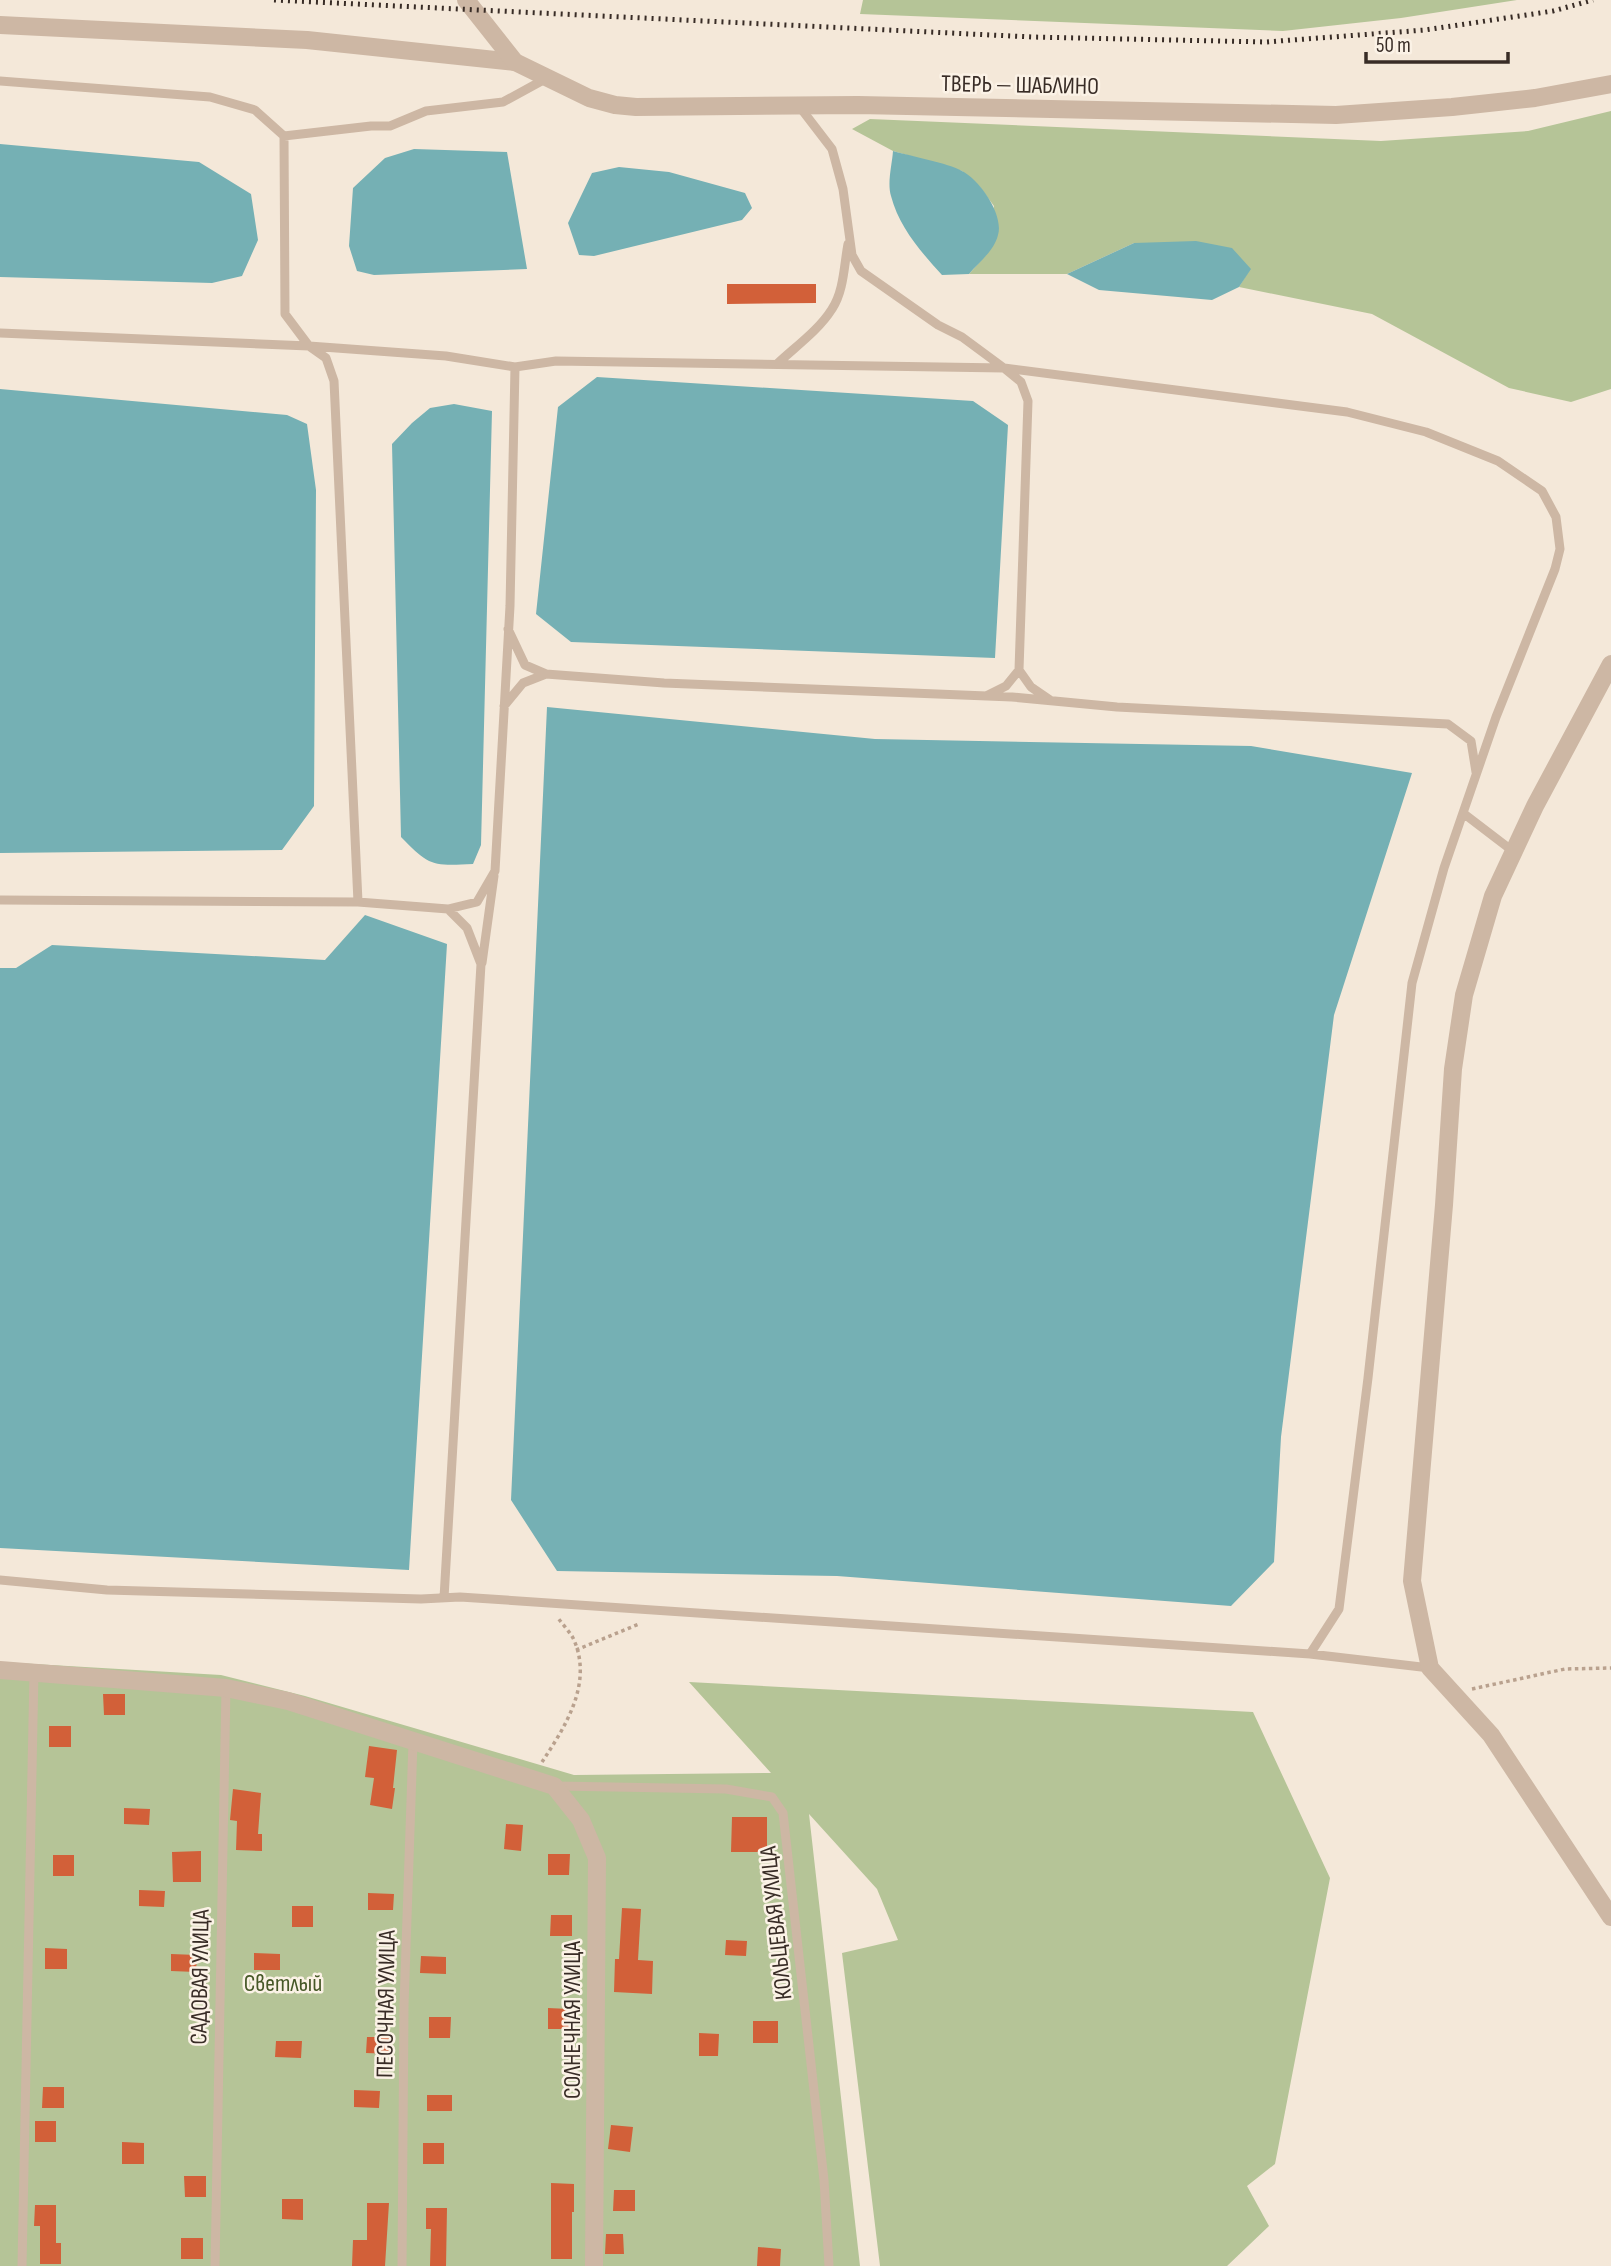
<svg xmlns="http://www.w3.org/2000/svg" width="1611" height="2266" viewBox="0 0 1611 2266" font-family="'Sofia Sans Condensed',sans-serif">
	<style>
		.green { fill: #b5c497 }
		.water { fill: #75b0b4 }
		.building { fill: #d26039 }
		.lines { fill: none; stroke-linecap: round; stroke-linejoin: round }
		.path { stroke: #b9a18e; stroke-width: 3.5; stroke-dasharray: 3.5 3.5; stroke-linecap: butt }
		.service { stroke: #cdb7a4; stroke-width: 9 }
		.minor { stroke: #cdb7a4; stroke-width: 18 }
		.tertiary { stroke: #cdb7a4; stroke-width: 18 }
		.rail { stroke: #382c26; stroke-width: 5; stroke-dasharray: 2 5; stroke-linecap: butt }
		.labels { text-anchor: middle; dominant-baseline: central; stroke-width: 5; stroke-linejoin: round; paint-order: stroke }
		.street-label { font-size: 24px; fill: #382c26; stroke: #fbf2e6 }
		.park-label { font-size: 24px; fill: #465827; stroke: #fbf2e6 }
	</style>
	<rect width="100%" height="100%" fill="#f4e8d9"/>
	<path class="green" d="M 863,0 L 1517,0 L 1401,18 L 1283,31 L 860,14 Z
		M 1611,111 L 1611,389 L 1571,402 L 1509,388 L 1372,314 L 1239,287 L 1250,269 L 1134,243 L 1067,274 L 969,274 L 986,255 L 994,206 L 980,187 L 962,171 L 893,151 L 852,129 L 870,119 L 1381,141 L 1528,131 Z
		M 0,1662 L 221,1675 L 305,1696 L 574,1775 L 771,1773 L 689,1682 L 1253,1712 L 1330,1878 L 1275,2164 L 1247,2186 L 1269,2226 L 1227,2266 L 880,2266 L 842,1953 L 898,1940 L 877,1889 L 809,1814 L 860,2266 L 0,2266 Z"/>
	<path class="water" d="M 0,144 L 199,162 L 251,194 L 258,240 L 242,276 L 212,283 L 0,277 Z
		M 414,149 L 507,152 L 527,269 L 374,275 L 357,271 L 349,246 L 353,188 L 385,158 Z
		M 893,151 C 910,156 948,163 962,171 C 980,180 1004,215 998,235 C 994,251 979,262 969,274 L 942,275 C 921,252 899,227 891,196 C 887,183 892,165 893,151 Z
		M 619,167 L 669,172 L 745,193 L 752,208 L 742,220 L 594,256 L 579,255 L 568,223 L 592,173 Z
		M 1196,241 L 1232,248 L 1251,269 L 1239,287 L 1212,300 L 1099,290 L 1067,274 L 1134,243 Z
		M 597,377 L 973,401 L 1008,425 L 995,658 L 571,642 L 536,614 L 558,407 Z
		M 0,389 L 287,415 L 307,424 L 316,490 L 314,806 L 282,850 L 0,853 Z
		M 454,404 L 492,411 L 481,845 L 473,864 C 432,866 429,866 401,837 L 392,444 L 412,423 L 430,408 Z
		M 547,707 L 875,739 L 1251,746 L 1412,773 L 1334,1015 L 1281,1437 L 1274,1562 L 1231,1606 L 837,1576 L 557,1571 L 511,1500 Z
		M 365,915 L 447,944 L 409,1570 L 0,1548 L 0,968 L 16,968 L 52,945 L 325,960 Z"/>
	<path class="building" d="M 727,284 L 816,284 L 816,303 L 727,304 Z
		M 103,1694 L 125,1694 L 125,1715 L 104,1715 Z
		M 49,1726 L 71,1726 L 71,1747 L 49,1747 Z
		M 369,1746 L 397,1750 L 393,1788 L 395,1788 L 392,1809 L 370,1805 L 374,1778 L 365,1777 Z
		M 233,1789 L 261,1793 L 258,1834 L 262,1834 L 262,1851 L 236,1850 L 237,1821 L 230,1820 Z
		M 124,1808 L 150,1809 L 149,1825 L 124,1824 Z
		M 732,1817 L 767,1817 L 767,1852 L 731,1852 Z
		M 506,1824 L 523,1825 L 521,1851 L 504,1849 Z
		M 201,1851 L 201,1882 L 173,1882 L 172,1852 Z
		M 548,1854 L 570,1854 L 569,1875 L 548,1875 Z
		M 53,1855 L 74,1855 L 74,1876 L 53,1876 Z
		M 139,1890 L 165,1891 L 164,1907 L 139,1906 Z
		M 368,1893 L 394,1894 L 393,1910 L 368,1910 Z
		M 292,1906 L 313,1906 L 313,1927 L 292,1927 Z
		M 622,1908 L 641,1909 L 638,1960 L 653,1961 L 652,1994 L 614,1992 L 615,1959 L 619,1959 Z
		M 551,1915 L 572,1915 L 572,1936 L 550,1936 Z
		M 726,1940 L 747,1941 L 746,1956 L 725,1955 Z
		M 45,1948 L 67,1949 L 67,1969 L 45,1969 Z
		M 254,1953 L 280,1954 L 280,1970 L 254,1970 Z
		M 171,1954 L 197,1955 L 196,1972 L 171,1971 Z
		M 421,1956 L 446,1957 L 446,1974 L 420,1973 Z
		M 548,2008 L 569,2009 L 569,2029 L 548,2029 Z
		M 429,2017 L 451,2017 L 450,2038 L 429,2038 Z
		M 753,2021 L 778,2021 L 778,2043 L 753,2043 Z
		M 699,2033 L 719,2034 L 718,2056 L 699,2056 Z
		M 367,2037 L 392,2037 L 392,2054 L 366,2053 Z
		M 276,2041 L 302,2041 L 301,2058 L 275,2057 Z
		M 43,2087 L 64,2087 L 64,2108 L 42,2108 Z
		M 354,2090 L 380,2091 L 379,2108 L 354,2107 Z
		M 427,2095 L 452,2095 L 452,2111 L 427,2111 Z
		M 35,2121 L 56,2121 L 56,2142 L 35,2142 Z
		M 611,2125 L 633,2127 L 630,2152 L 608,2149 Z
		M 122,2142 L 144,2143 L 144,2164 L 122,2164 Z
		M 423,2143 L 444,2143 L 444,2164 L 423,2164 Z
		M 184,2176 L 206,2176 L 206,2197 L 185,2197 Z
		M 551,2183 L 574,2184 L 574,2212 L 572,2212 L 572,2259 L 551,2259 Z
		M 614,2190 L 635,2190 L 635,2211 L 613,2211 Z
		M 282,2199 L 303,2199 L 303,2220 L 282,2219 Z
		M 367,2203 L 389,2203 L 385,2266 L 352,2266 L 353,2240 L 367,2240 Z
		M 35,2205 L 56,2205 L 56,2243 L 61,2243 L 61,2264 L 40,2264 L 40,2226 L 34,2226 Z
		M 426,2208 L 447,2208 L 446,2266 L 430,2266 L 431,2229 L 426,2229 Z
		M 606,2234 L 623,2234 L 624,2254 L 605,2254 Z
		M 181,2238 L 203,2238 L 203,2259 L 181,2259 Z
		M 758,2247 L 781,2249 L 780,2266 L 757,2266 Z"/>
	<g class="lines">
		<path class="path" d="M 576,1650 L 639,1624
			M 1472,1689 L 1565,1669 L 1611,1668
			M 542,1762 C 565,1727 593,1684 574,1640 C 571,1633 563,1625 558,1618"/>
		<path class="service" d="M 0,81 L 210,97 L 255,110 L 284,136
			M 799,106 L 832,149 L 843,189 L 852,255 L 861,271 L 938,325 L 962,337 L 1004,368 L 1347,412 L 1426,432 L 1498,461 L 1542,491 L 1556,517 L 1560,549 L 1555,569 L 1496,717 L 1444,868 L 1412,983 L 1368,1378 L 1339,1609 L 1310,1654
			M 0,333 L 309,346 L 446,356 L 515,367 L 556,361 L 1004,368 L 1021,382 L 1028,401 L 1019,670 L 1006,686 L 986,696
			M 777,364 C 795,347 819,330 832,309 C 844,291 844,265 848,244
			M 508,629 L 525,665 L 546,674 L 664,683 L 1012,697 L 1117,707 L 1448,724 L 1471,741 L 1476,772
			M 1019,670 L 1031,687 L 1050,700
			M 504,706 L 523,683 L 546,674
			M 1463,813 L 1514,852
			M 0,900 L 358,902 L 448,909 L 477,902 L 495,871 L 510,606 L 515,367
			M 358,902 L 334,381 L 326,358 L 309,346 L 285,314 L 284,136 L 371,126 L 390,126 L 426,111 L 503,102 L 547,78
			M 482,963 L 494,876
			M 0,1580 L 107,1590 L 421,1599 L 460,1597 L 1310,1654 L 1430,1668
			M 444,1598 L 481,964 L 467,928 L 448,909
			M 556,1786 L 726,1789 L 772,1797 L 783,1813 L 824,2180 L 829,2266
			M 22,2266 L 34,1672
			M 215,2266 L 226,1688
			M 402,2266 L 404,2006 L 413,1742"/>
		<path class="minor" d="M 0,25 L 307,40 L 515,62
			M 1611,664 L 1535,806 L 1493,896 L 1464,995 L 1453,1069 L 1444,1205 L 1412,1581 L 1430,1668 L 1491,1735 L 1611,1917
			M 0,1670 L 226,1688 L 288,1701 L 554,1786 L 581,1820 L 597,1858 L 594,2266"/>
		<path class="tertiary" d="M 466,0 L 515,62 L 589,98 L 615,105 L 636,107 L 858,105 L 1336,115 L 1452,107 L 1535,98 L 1611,84"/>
		<path class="rail" d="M 274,0 L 1032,37 L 1266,42 L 1425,30 L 1553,11 L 1593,0"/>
	</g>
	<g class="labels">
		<g class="street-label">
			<text transform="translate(1020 85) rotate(1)">ТВЕРЬ — ШАБЛИНО</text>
			<text transform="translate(776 1923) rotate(-96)">КОЛЬЦЕВАЯ УЛИЦА</text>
			<text transform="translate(200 1977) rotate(-89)">САДОВАЯ УЛИЦА</text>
			<text transform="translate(386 2004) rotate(-89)">ПЕСОЧНАЯ УЛИЦА</text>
			<text transform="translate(572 2020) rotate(-90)">СОЛНЕЧНАЯ УЛИЦА</text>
		</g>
		<g class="park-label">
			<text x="283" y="1983">Светлый</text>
		</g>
	</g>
	<path d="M1366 52v10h142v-10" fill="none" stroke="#382c26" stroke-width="3.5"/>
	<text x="1376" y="52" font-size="21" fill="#382c26" stroke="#fbf2e6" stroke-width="5" paint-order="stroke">50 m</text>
</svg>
